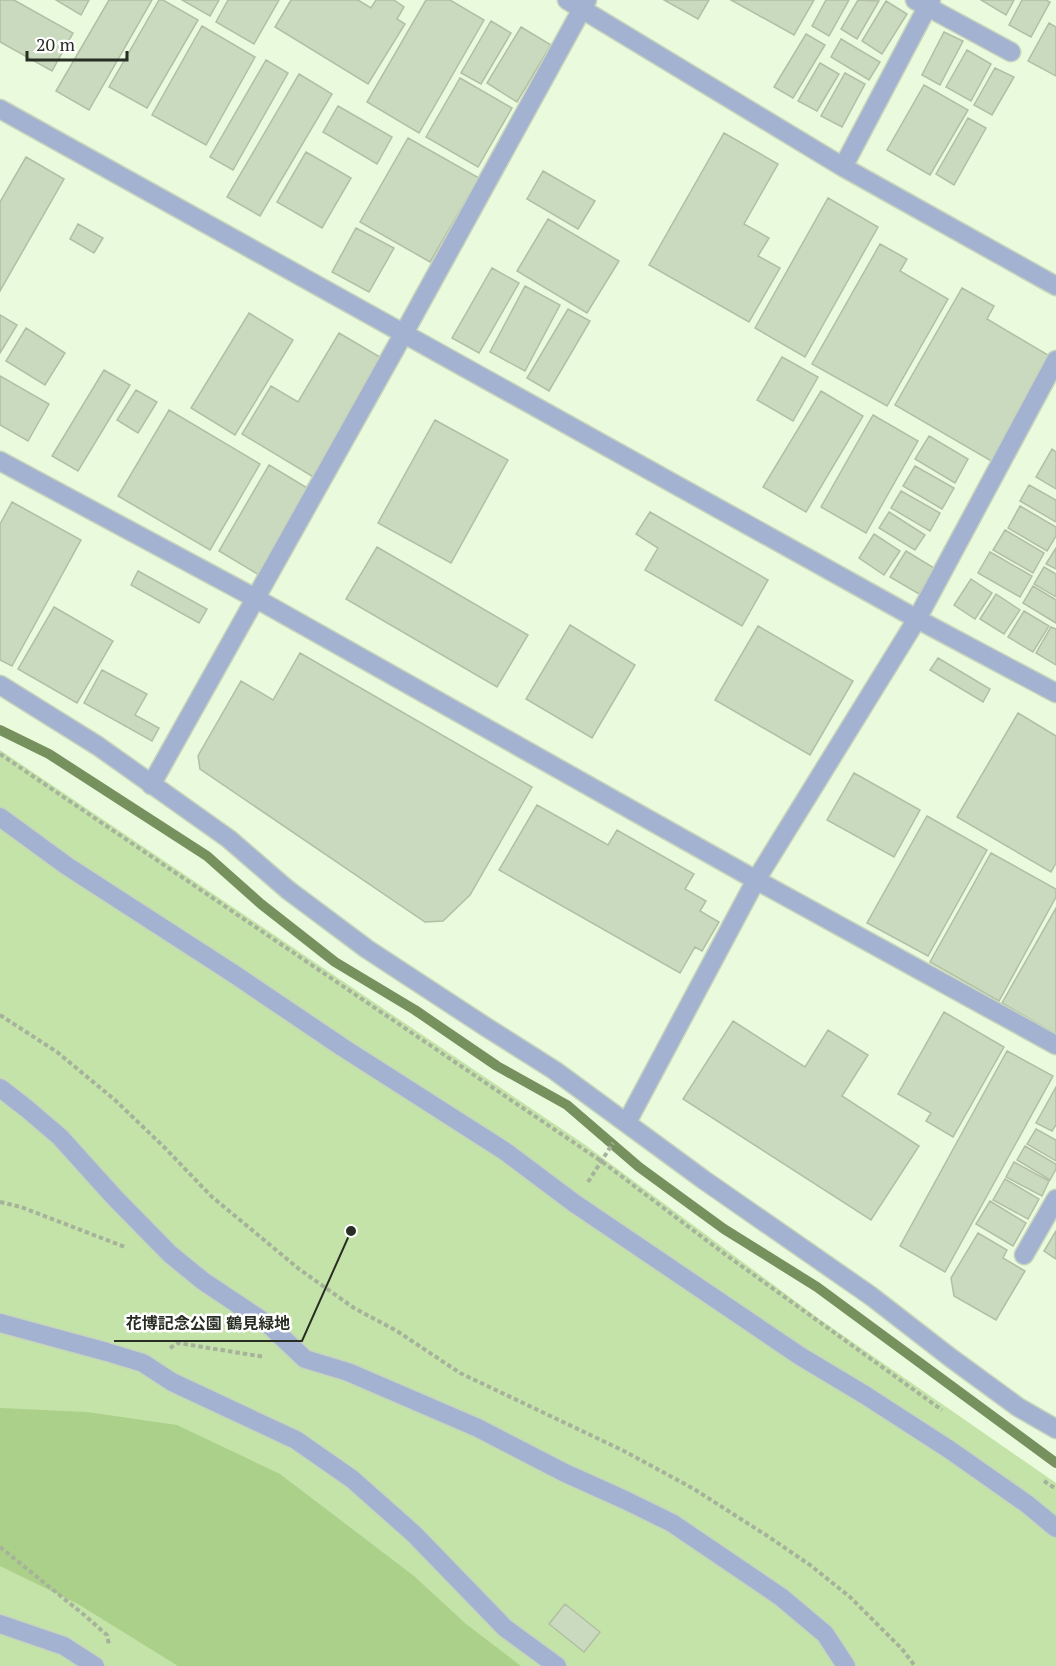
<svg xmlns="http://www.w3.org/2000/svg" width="1056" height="1666" viewBox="0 0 1056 1666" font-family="'PT Serif','Noto Sans JP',serif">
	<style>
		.green { fill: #c4e3a8 }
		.forest { fill: #abd089 }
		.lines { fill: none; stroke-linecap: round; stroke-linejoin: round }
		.stream { stroke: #77915e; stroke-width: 10 }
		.building { fill: #cadabe; stroke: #b1bfa4; stroke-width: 1.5 }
		.minor-casing { stroke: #c7d5bc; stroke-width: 21 }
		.path { stroke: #a6b29c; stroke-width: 4; stroke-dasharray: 4.5 3; stroke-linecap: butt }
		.minor { stroke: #a3b2d0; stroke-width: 18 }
		.leader { fill: none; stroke: #292e24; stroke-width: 2 }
		.callout-dot { fill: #292e24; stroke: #fff; stroke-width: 2 }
		.callout-label { font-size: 16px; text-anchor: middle; font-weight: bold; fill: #292e24; stroke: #fff; stroke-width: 5; stroke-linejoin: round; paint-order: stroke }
	</style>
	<rect width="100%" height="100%" fill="#eafadd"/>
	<path class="green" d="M 0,750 L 584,1144 L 818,1318 L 1056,1483 L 1056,1666 L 0,1666 Z"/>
	<path class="forest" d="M 0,1408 L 87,1412 L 177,1425 L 280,1474 L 414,1576 L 466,1624 L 521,1666 L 178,1666 L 78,1604 L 0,1566 Z"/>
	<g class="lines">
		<path class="stream" d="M 0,730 L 49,754 L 207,856 L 261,904 L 335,962 L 415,1010 L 497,1066 L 567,1105 L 639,1167 L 724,1229 L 817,1287 L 1056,1463"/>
	</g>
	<path class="building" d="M 0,0 L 14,0 L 73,33 L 52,71 L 0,42 Z
		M 56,0 L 89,0 L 81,15 Z
		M 109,0 L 152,0 L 89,110 L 56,91 Z
		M 159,0 L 163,0 L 198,20 L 147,108 L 109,87 Z
		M 182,0 L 219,0 L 210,16 Z
		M 228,0 L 279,0 L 254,44 L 216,22 Z
		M 291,0 L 358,0 L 371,8 L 376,0 L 394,0 L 404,7 L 397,19 L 405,24 L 368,84 L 275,27 Z
		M 426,0 L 450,0 L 484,20 L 419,133 L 367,102 Z
		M 664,0 L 709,0 L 698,19 Z
		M 731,0 L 814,0 L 794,35 Z
		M 826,0 L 849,0 L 829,36 L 812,26 Z
		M 858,0 L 879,1 L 857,39 L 841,29 Z
		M 981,0 L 1014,0 L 1006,15 Z
		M 1022,0 L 1046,0 L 1050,2 L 1031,37 L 1009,25 Z
		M 886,1 L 907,14 L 882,54 L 862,41 Z
		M 491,21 L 511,33 L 481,84 L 461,73 Z
		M 1049,23 L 1056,27 L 1056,76 L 1028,61 Z
		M 202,26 L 255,57 L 206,145 L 152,115 Z
		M 521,27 L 551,45 L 517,102 L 487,83 Z
		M 944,32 L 963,41 L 940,85 L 922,75 Z
		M 806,34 L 825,45 L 793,98 L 774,87 Z
		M 841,39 L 880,62 L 869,80 L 831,57 Z
		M 967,50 L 991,64 L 971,101 L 946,87 Z
		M 266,60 L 288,73 L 233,170 L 210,157 Z
		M 820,63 L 839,74 L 817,111 L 798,101 Z
		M 995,68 L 1014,77 L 992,115 L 974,105 Z
		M 845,73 L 865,84 L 842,127 L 821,116 Z
		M 299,74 L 332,94 L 260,216 L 227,197 Z
		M 460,78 L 512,108 L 478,167 L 426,137 Z
		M 924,85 L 968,110 L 930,175 L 887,150 Z
		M 338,106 L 392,137 L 377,164 L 323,132 Z
		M 968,118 L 986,128 L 954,185 L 936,174 Z
		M 724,133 L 778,164 L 744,224 L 769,238 L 758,256 L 780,268 L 749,322 L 649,265 Z
		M 408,138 L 479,178 L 430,262 L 360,222 Z
		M 306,152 L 351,178 L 322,228 L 277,202 Z
		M 26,157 L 64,179 L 0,291 L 0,202 Z
		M 543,171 L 595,201 L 578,229 L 527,199 Z
		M 828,198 L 878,227 L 805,357 L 755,328 Z
		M 548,219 L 619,261 L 587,313 L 517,271 Z
		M 78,224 L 103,238 L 94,253 L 70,239 Z
		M 356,228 L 394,248 L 369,292 L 332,272 Z
		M 880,244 L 907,259 L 900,271 L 948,299 L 887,406 L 812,364 Z
		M 492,268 L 519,283 L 479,353 L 452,338 Z
		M 525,286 L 560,305 L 525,371 L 490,352 Z
		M 962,288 L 994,306 L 987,319 L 1053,358 L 993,462 L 895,405 Z
		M 568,309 L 590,321 L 549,391 L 527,378 Z
		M 249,313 L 293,340 L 235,435 L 191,408 Z
		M 0,315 L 17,325 L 0,353 Z
		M 26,328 L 65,353 L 45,385 L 6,361 Z
		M 339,333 L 385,360 L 315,478 L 242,434 L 271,386 L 298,402 Z
		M 782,357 L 818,377 L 793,421 L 757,400 Z
		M 104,370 L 130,385 L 78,471 L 52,456 Z
		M 0,376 L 49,404 L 28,441 L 0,425 Z
		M 136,390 L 157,402 L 138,433 L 117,420 Z
		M 821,391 L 863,416 L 806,512 L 763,487 Z
		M 169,410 L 260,464 L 210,550 L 118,496 Z
		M 873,415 L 918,441 L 866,533 L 821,507 Z
		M 435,420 L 508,460 L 451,563 L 378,523 Z
		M 929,436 L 968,459 L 955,483 L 915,459 Z
		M 1052,449 L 1056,452 L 1056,489 L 1036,477 Z
		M 269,465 L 309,489 L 259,575 L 219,551 Z
		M 915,466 L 954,488 L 942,509 L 903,486 Z
		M 1029,485 L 1056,500 L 1056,522 L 1020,501 Z
		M 901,491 L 940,513 L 930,531 L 891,508 Z
		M 12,502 L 81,540 L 12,666 L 0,660 L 0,524 Z
		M 1020,506 L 1056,527 L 1056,536 L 1047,551 L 1008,528 Z
		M 650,512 L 768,580 L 742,626 L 645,570 L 658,548 L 636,534 Z
		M 889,512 L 925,535 L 915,550 L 879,528 Z
		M 1005,530 L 1044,553 L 1033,573 L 993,550 Z
		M 874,534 L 900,551 L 884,575 L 859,558 Z
		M 377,547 L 528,635 L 497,687 L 346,599 Z
		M 1056,548 L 1056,569 L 1046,564 Z
		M 906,551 L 934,568 L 919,594 L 890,577 Z
		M 990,552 L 1032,576 L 1020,597 L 978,573 Z
		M 1044,567 L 1056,574 L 1056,597 L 1034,584 Z
		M 138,571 L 207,609 L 199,623 L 131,585 Z
		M 971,579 L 992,593 L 975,619 L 954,605 Z
		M 1033,586 L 1056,600 L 1056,623 L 1023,603 Z
		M 996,594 L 1020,610 L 1004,634 L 980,619 Z
		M 54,607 L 113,641 L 77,703 L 18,669 Z
		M 1024,611 L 1049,626 L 1033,652 L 1008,637 Z
		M 570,625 L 635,665 L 592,738 L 526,699 Z
		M 758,626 L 853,681 L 810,755 L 715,700 Z
		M 1051,627 L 1056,629 L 1056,665 L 1036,653 Z
		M 300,653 L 532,787 L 470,895 L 443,921 L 425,922 L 200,769 L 198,756 L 241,681 L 273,700 Z
		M 938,658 L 990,689 L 983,702 L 930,670 Z
		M 102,670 L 147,694 L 135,715 L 159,728 L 152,741 L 84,703 Z
		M 1018,713 L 1056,736 L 1056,863 L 1051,872 L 957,817 Z
		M 854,773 L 920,810 L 894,857 L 827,820 Z
		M 537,805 L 608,845 L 617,830 L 694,874 L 685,889 L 706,901 L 700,911 L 719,922 L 702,951 L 695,947 L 680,973 L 499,870 Z
		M 927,816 L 987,850 L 928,956 L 867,923 Z
		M 991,853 L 1056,889 L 1056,897 L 999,1001 L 930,962 Z
		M 1056,908 L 1056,1034 L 1002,1003 Z
		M 944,1012 L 1004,1047 L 953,1137 L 926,1121 L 931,1113 L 898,1094 Z
		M 733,1021 L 805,1067 L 828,1030 L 868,1055 L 842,1096 L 919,1146 L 871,1220 L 683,1099 Z
		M 1007,1051 L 1053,1076 L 945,1272 L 900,1246 Z
		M 1056,1087 L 1056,1125 L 1052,1131 L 1036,1123 Z
		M 1036,1129 L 1056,1140 L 1056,1161 L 1027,1144 Z
		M 1025,1146 L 1056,1164 L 1056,1169 L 1050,1180 L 1017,1160 Z
		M 1014,1162 L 1049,1181 L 1042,1196 L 1006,1177 Z
		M 1005,1179 L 1039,1199 L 1028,1219 L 993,1200 Z
		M 990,1201 L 1026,1223 L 1013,1246 L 976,1224 Z
		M 1056,1231 L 1056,1259 L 1044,1251 Z
		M 978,1233 L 1007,1250 L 1003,1258 L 1025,1271 L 996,1320 L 954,1296 L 951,1278 Z
		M 565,1604 L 600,1632 L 584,1652 L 549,1624 Z"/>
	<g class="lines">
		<g class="minor-casing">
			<path id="minor" d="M 567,0 L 843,167 L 1056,286
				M 915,0 L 1011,52
				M 0,109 L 917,619 L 1056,693
				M 843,167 L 931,0
				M 0,461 L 255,598 L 756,880 L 1056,1045
				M 0,685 L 98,746 L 229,839 L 288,890 L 367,949 L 486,1027 L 554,1070 L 704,1180 L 871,1296 L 951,1358 L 1018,1407 L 1056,1429
				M 151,785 L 404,333 L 587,0
				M 0,817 L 67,866 L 234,974 L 342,1047 L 506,1152 L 574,1203 L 800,1356 L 865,1395 L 950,1450 L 1027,1504 L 1056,1528
				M 0,1088 L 26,1108 L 60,1137 L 115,1198 L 170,1254 L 203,1281 L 269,1325 L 305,1359 L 348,1372 L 478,1428 L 565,1473 L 625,1500 L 672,1523 L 781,1597 L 825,1634 L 846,1666
				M 627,1122 L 756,880 L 917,619 L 1056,360
				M 1024,1255 L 1056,1199
				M 0,1323 L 107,1352 L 143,1363 L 172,1382 L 296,1440 L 352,1479 L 414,1534 L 505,1628 L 557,1666
				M 0,1624 L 64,1646 L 95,1666"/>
		</g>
		<path class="path" d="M 0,754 L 601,1161 L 726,1255 L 942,1410
			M 0,1015 L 57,1052 L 115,1100 L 165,1148 L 211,1196 L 299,1269 L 354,1308 L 397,1331 L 460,1373 L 624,1451 L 694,1489 L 769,1537 L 810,1565 L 850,1597 L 902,1649 L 915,1666
			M 588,1182 L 613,1143
			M 0,1202 L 21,1207 L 125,1247
			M 170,1348 L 178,1343 L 265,1357
			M 1044,1481 L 1056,1489
			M 0,1547 L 83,1614 L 107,1635 L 109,1645"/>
		<use href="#minor" class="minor"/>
	</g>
	<path class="leader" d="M351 1231L302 1341H114"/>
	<circle class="callout-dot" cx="351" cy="1231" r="6"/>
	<g class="callout-label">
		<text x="208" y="1329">花博記念公園 鶴見緑地</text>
	</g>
	<path d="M27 51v9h100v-9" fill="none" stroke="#292e24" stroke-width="3"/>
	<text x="36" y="51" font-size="18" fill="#292e24" stroke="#ffffff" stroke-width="4.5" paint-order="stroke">20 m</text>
</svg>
